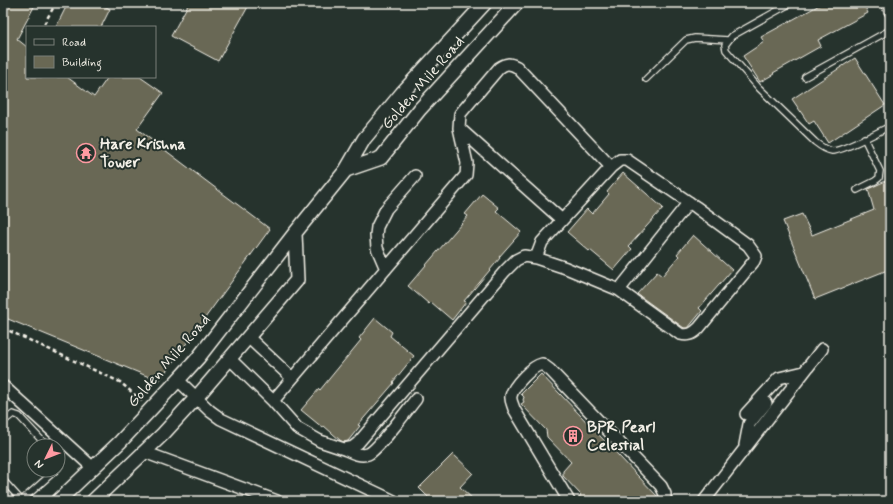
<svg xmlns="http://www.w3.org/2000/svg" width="893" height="504" viewBox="0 0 893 504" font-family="Mynerve,sans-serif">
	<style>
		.building { fill: #696854; stroke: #f4f1e8 }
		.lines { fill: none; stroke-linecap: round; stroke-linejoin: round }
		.service-casing { stroke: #f4f1e8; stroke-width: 8 }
		.minor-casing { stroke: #f4f1e8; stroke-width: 14 }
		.tertiary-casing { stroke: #f4f1e8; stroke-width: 16 }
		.path { stroke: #f4f1e8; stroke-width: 2.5; stroke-dasharray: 4 3; stroke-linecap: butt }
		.service { stroke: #26332d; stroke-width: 5.5 }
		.minor { stroke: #26332d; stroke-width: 11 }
		.tertiary { stroke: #26332d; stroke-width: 13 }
		.labels { text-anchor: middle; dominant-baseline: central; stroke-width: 4; stroke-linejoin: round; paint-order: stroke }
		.street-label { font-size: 16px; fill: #f4f1e8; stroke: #26332d }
		.poi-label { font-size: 16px; font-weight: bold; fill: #f4f1e8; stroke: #26332d; text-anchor: start }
	</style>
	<rect width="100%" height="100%" fill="#26332d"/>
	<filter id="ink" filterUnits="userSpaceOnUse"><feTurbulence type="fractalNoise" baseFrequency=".025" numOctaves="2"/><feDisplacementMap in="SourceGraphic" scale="8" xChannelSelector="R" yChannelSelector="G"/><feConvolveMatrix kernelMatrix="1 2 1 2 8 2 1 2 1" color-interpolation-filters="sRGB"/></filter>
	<g filter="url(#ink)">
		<path class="building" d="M 3,3 L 36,3 L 17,39 L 27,47 L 27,77 L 67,77 L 94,97 L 108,77 L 140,77 L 163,93 L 137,129 L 270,229 L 159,381 L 3,317 Z
			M 68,3 L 98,3 L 110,9 L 101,27 L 56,27 Z
			M 189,3 L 250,3 L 218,61 L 171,36 Z
			M 823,3 L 863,3 L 868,13 L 818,40 L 821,46 L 773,73 L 774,74 L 760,82 L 743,56 L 764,42 L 761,37 Z
			M 855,58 L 885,105 L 828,143 L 814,121 L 809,124 L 792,99 Z
			M 623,173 L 663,208 L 629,246 L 632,249 L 614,270 L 590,250 L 589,251 L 567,232 L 587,209 L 592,214 L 609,194 L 607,192 Z
			M 890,179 L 890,269 L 815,299 L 783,221 L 802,214 L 812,235 L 874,210 L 868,189 Z
			M 482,194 L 499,208 L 496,211 L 521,232 L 499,257 L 500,258 L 464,301 L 466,302 L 452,320 L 431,302 L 429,304 L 408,286 L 468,216 L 465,214 Z
			M 693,235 L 732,270 L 699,308 L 702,311 L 688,328 L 684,328 L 637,294 L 657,272 L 662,276 L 679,256 L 677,254 Z
			M 375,318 L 392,332 L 390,336 L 414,356 L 393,382 L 394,383 L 358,425 L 360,426 L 348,441 L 344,442 L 341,441 L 324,426 L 323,428 L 301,410 L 319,389 L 320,390 L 361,340 L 359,338 Z
			M 541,374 L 658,497 L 658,501 L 576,501 L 581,495 L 563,476 L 563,471 L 571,462 L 547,437 L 546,430 L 521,404 L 524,402 L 523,400 L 524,397 L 521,394 Z
			M 453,454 L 473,473 L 460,487 L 475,501 L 432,501 L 419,488 Z"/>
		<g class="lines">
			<g class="service-casing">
				<path id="service" d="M 791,3 L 732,36 L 725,45 L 726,50 L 759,88 L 815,142 C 820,146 825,150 832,151 C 844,151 878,132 890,126
					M 805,77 L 890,30
					M 646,79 L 686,40 L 695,38 L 728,40
					M 857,190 L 875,181 L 879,178 L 880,171 L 864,138
					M 3,422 L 13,414 L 19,416 L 47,446
					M 58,458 L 60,465 L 58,468
					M 3,480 L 21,500
					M 21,501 L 56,470"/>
			</g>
			<g class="minor-casing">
				<path id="minor" d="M 887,3 L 890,11
					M 459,128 L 562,220
					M 386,269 L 377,248 L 376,235 L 377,227 L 386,209 L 415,176
					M 619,290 L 689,202
					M 248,337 L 292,378
					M 230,359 L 273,401 L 297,428 L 320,441 L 344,449 L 353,447 L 358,443 L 505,271 L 516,260 L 524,256 L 536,258 L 566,268 L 619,290 L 680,334 C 689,336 693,334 699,328 L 754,261 L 756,256 L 748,245 L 696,207 L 627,160 L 620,160 L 611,167 L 542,242 L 536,258
					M 178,380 L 210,411 L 221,419 L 394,501
					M 3,386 L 92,467
					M 273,401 L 466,175 L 467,163 L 459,128 L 460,114 L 499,68 C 506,63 509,63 517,67 L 611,167
					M 746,414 L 779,378 L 804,372
					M 745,445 L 749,424 L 766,403
					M 344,449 C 351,452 360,457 368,454 C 378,450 408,409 416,399
					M 144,452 L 277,501
					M 569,501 L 514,409 C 513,405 510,400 511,396 C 513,386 532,366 542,364 L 550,370 L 661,486 L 665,494 L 665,501
					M 704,501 L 822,349"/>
			</g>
			<g class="tertiary-casing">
				<path id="tertiary" d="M 346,170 L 381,158 L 420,109 L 517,3
					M 295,233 L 346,170 L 364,139 L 402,93 L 485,3
					M 58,501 L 120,442 L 178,380 L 198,358 L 295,233 L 297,280 L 196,398 L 163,434 L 93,501"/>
			</g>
			<path class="path" d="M 44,24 L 56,3
				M 3,328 L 120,382 L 142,401"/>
			<use href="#service" class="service"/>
			<use href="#minor" class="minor"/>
			<use href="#tertiary" class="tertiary"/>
		</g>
	</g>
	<defs>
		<g id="temple-ring" transform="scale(1)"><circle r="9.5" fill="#26332d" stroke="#ff9aa2" stroke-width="1.5"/><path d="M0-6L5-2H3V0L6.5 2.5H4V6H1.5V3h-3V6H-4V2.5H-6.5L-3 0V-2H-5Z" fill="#ff9aa2"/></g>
		<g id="building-ring" transform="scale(1)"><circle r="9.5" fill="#26332d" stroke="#ff9aa2" stroke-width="1.5"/><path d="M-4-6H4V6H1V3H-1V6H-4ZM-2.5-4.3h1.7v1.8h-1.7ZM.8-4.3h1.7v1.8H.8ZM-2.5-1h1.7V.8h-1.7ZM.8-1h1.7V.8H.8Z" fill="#ff9aa2"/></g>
	</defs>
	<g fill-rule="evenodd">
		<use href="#temple-ring" x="86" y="153"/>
		<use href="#building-ring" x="573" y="436"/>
	</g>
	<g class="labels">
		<g class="street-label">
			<text transform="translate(423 83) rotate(-49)">Golden Mile Road</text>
			<text transform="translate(169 361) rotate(-49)">Golden Mile Road</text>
		</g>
		<g class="poi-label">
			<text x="100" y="144">Hare Krishna<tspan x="100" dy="18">Tower</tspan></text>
			<text x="587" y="427">BPR Pearl<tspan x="587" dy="18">Celestial</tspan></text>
		</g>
	</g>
	<rect width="893" height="504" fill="none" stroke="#26332d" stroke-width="16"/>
	<rect x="8" y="8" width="877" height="488" fill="none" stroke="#f4f1e8" stroke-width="1.5" filter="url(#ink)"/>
	<rect x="26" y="26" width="130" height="52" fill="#26332d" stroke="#787f78"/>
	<rect x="34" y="39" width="20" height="6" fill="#26332d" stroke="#787f78"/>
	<text x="62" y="46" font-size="12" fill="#f4f1e8">Road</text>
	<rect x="34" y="56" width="20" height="12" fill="#696854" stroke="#787f78"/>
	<text x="62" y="66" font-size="12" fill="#f4f1e8">Building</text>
	<g transform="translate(46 458) rotate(227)"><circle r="19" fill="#26332d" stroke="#787f78"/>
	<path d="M0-3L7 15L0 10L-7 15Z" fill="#ff9aa2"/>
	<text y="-6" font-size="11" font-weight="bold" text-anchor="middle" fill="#f4f1e8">N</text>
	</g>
</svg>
